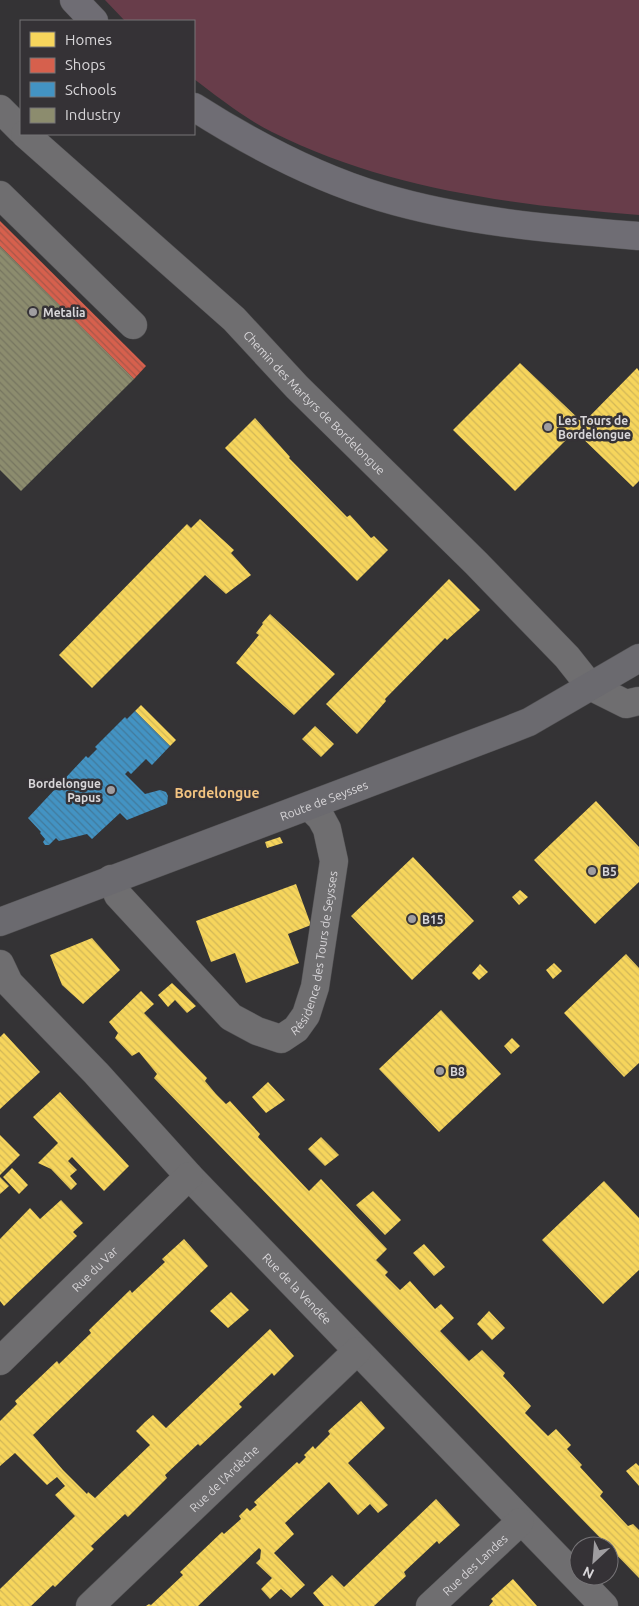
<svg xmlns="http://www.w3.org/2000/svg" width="639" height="1606" viewBox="0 0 639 1606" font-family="Ubuntu,sans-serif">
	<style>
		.green { fill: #683d4a }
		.homes { fill: url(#homes-back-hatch) }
		.shops { fill: url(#shops-back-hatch) }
		.schools { fill: url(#schools-back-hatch) }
		.industry { fill: url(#industry-back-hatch) }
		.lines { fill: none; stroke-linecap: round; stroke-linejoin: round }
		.minor-casing { stroke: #515052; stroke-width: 29 }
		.major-casing { stroke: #515052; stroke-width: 29 }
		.highway-casing { stroke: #515052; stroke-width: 29 }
		.minor { stroke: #6f6e70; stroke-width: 28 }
		.major { stroke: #6b6a6f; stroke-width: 28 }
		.highway { stroke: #6f6d74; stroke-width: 28 }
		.poi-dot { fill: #9f9da0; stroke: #353236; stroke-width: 2 }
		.labels { text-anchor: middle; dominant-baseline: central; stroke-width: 5; stroke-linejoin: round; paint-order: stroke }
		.poi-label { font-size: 12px; font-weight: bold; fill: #d8d6d9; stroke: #353236; text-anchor: start }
		.street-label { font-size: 12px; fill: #d8d6d9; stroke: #353236 }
		.neighbourhood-label { font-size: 14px; font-weight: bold; fill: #f3c481; stroke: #353236 }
	</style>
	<defs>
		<pattern id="homes-back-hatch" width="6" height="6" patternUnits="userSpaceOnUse" patternTransform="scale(1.25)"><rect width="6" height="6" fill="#f6d55c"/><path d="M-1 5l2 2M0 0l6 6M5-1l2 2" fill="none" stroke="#d2b757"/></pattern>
		<pattern id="shops-back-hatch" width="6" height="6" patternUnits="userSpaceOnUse" patternTransform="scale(1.25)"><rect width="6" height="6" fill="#d6604d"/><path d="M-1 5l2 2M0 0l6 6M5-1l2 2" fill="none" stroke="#a95649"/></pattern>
		<pattern id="schools-back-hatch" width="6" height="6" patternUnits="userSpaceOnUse" patternTransform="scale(1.25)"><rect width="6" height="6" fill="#4393c3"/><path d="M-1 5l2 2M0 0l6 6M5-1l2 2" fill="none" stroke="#427a9c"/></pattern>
		<pattern id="industry-back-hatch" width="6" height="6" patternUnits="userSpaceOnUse" patternTransform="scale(1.25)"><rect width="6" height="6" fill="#8c8c6e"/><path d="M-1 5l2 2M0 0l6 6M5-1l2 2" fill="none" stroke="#767560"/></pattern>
	</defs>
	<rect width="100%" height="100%" fill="#343335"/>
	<path class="green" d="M 105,0 L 639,0 L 639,215 C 513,205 386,189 272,132 C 244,118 218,97 194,79 L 194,21 L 125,21 Z"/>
	<path class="homes" d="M 520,363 L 583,423 L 637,368 L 639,371 L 639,481 L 633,487 L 575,431 L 515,491 L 453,430 Z
		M 255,418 L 290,457 L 289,458 L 347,517 L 350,515 L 371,538 L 374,536 L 388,550 L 357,581 L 225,448 Z
		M 200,519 L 234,550 L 231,553 L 251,575 L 226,594 L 205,575 L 92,688 L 59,655 L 187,524 L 191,528 Z
		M 449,579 L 480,610 L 447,640 L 445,638 L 385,699 L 386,701 L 357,734 L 326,704 Z
		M 270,614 L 335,674 L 294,715 L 236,663 L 259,635 L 256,633 L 263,624 L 262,623 Z
		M 141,705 L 176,740 L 170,746 L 135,711 Z
		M 315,726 L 334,744 L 321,757 L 302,739 Z
		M 596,801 L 639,847 L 639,882 L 595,924 L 534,860 Z
		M 280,837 L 283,843 L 267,848 L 265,842 Z
		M 413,857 L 474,921 L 412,980 L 351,916 Z
		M 296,884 L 311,925 L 288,934 L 299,963 L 246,983 L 235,953 L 211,962 L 196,921 Z
		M 520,890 L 528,897 L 519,905 L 512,897 Z
		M 92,938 L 120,970 L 83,1004 L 62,985 L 50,955 Z
		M 626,954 L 639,968 L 639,1063 L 624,1077 L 564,1013 Z
		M 554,963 L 562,971 L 553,979 L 546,970 Z
		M 480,964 L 488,972 L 479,980 L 472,973 Z
		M 172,983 L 196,1006 L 187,1013 L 175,1000 L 168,1007 L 158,995 Z
		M 141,991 L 154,1004 L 144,1013 L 207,1078 L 205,1081 L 216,1094 L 226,1104 L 230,1101 L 260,1134 L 258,1137 L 309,1191 L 321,1179 L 387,1249 L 376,1260 L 388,1272 L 385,1275 L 400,1290 L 410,1281 L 435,1309 L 441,1304 L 454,1318 L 440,1331 L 469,1361 L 482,1350 L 505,1373 L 503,1376 L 531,1406 L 525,1413 L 548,1436 L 556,1429 L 571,1445 L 567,1449 L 582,1465 L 580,1467 L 603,1492 L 600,1496 L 628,1526 L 633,1524 L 639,1530 L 639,1578 L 154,1078 L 157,1074 L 139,1052 L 132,1056 L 115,1038 L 118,1033 L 109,1022 Z
		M 441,1010 L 501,1074 L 439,1132 L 379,1069 Z
		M 4,1033 L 40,1072 L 0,1109 L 0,1037 Z
		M 512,1038 L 520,1046 L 511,1054 L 504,1046 Z
		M 268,1082 L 285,1100 L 266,1113 L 252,1097 Z
		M 60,1092 L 129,1166 L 104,1191 L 72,1157 L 68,1161 L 77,1170 L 70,1176 L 77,1184 L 71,1190 L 51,1169 L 38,1163 L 58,1143 L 33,1117 Z
		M 0,1135 L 20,1155 L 0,1175 Z
		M 321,1137 L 339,1155 L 325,1166 L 308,1149 Z
		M 12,1168 L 28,1185 L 19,1194 L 3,1177 Z
		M 0,1177 L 9,1186 L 0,1194 Z
		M 604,1181 L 639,1218 L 639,1270 L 603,1304 L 542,1240 Z
		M 373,1191 L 401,1220 L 385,1235 L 356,1205 Z
		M 61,1200 L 83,1223 L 73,1232 L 77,1236 L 4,1306 L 0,1301 L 0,1239 L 30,1208 L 40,1219 Z
		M 184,1239 L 208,1266 L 33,1435 L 63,1470 L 87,1494 L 88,1492 L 95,1498 L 150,1445 L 136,1431 L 145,1422 L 153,1415 L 166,1428 L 270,1329 L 294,1356 L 274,1376 L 272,1373 L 239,1404 L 242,1407 L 200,1446 L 198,1444 L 165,1475 L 167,1478 L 128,1517 L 125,1514 L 91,1546 L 94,1549 L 55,1587 L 53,1585 L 31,1606 L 0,1606 L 0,1589 L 75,1516 L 55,1495 L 65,1486 L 57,1477 L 47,1485 L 15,1453 L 0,1466 L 0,1421 L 17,1404 L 15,1401 L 57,1361 L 59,1364 L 91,1333 L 89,1330 L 130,1290 L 132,1293 L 149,1277 L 165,1262 L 162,1259 Z
		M 424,1244 L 445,1267 L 434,1276 L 413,1253 Z
		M 231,1292 L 249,1310 L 228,1328 L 210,1311 Z
		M 489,1311 L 505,1328 L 492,1340 L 477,1324 Z
		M 361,1401 L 385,1428 L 348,1463 L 388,1505 L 378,1513 L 370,1504 L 358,1515 L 329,1482 L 285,1523 L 294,1534 L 274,1553 L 305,1585 L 291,1598 L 281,1589 L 270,1599 L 261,1589 L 272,1578 L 256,1563 L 260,1559 L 261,1550 L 259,1548 L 198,1606 L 146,1606 L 149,1604 L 151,1605 L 183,1575 L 180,1572 L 222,1532 L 224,1534 L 241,1519 L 239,1516 L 247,1508 L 250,1511 L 257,1505 L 254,1502 L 297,1462 L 299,1464 L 306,1457 L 304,1455 L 313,1446 L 315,1449 L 330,1434 L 328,1431 Z
		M 636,1463 L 639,1466 L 639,1486 L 626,1471 Z
		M 436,1499 L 460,1525 L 439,1544 L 437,1541 L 404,1572 L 406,1576 L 374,1606 L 324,1606 L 313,1593 L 332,1575 L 344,1587 Z
		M 513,1579 L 537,1606 L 489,1606 L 493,1601 L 491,1599 Z"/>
	<path class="shops" d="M 0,221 L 146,366 L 134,379 L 0,246 Z"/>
	<path class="schools" d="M 135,711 L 170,746 L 152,765 L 146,759 L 131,774 L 128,771 L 125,774 L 145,794 L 160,790 L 166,792 L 168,796 L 167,804 L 127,820 L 120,813 L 92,839 L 87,834 L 59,841 L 56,838 L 49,845 L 45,845 L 43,842 L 45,839 L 40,833 L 41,832 L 28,818 L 86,756 L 88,758 L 97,749 L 95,747 L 125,717 L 127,719 Z"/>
	<path class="industry" d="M 0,246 L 134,379 L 21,491 L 0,470 Z"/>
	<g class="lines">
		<g class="minor-casing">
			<g id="minor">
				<path d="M 0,109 L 21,130"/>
				<path id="s1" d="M 25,134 L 234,319 L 297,387 L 476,563 L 567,657 L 590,686 L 626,704 L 639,701"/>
				<path d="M 0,195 L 133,325"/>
				<path id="s2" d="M 111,879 L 118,895 L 231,1017 L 257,1031 L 281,1039 L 296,1029 L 306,1015 L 315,987 L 334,861 L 327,829 L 321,818 L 309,806"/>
				<path id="s3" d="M 0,964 L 9,983 L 96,1073 L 189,1176 L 604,1606"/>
				<path id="s4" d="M 0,1361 L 189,1176"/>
				<path id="s5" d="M 90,1606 L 357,1351"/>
				<path id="s6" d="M 430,1606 L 520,1522"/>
			</g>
		</g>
		<g class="major-casing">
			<g id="major">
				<path id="s7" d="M 0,922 L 509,730 L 529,722 L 639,658"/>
			</g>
		</g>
		<g class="highway-casing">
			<path id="highway" d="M 74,0 L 94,21
				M 194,107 C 252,144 314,177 381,197 C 464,222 553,229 639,236"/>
		</g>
		<use href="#minor" class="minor"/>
		<use href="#major" class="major"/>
		<use href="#highway" class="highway"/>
	</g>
	<g class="poi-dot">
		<circle cx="33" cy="312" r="5"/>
		<circle cx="548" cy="427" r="5"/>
		<circle cx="111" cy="790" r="5"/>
		<circle cx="592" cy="871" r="5"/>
		<circle cx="412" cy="919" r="5"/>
		<circle cx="440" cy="1071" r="5"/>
	</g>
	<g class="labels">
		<g class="poi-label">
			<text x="43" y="312">Metalia</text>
			<text x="558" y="420">Les Tours de<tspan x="558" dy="14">Bordelongue</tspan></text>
			<text x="101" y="783" text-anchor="end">Bordelongue<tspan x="101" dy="14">Papus</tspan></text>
			<text x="602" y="871">B5</text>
			<text x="422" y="919">B15</text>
			<text x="450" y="1071">B8</text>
		</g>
		<g class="street-label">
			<text stroke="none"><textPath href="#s1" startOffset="395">Chemin des Martyrs de Bordelongue</textPath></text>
			<text stroke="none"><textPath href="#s7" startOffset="346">Route de Seysses</textPath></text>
			<text stroke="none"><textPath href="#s2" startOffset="336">Résidence des Tours de Seysses</textPath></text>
			<text stroke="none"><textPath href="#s4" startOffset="132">Rue du Var</textPath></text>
			<text stroke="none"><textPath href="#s3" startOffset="441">Rue de la Vendée</textPath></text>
			<text stroke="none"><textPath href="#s5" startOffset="185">Rue de l'Ardèche</textPath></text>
			<text stroke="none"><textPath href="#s6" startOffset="61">Rue des Landes</textPath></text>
		</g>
		<g class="neighbourhood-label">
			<text x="217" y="793">Bordelongue</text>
		</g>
	</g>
	<rect x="20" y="20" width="175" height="115" fill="#353236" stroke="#767477"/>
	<rect x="30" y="32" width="25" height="15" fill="#f6d55c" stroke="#767477"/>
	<text x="65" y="45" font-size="15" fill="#d8d6d9">Homes</text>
	<rect x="30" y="58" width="25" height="15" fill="#d6604d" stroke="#767477"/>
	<text x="65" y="70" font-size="15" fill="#d8d6d9">Shops</text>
	<rect x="30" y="82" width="25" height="15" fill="#4393c3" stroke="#767477"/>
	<text x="65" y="95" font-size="15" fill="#d8d6d9">Schools</text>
	<rect x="30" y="108" width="25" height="15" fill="#8c8c6e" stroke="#767477"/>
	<text x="65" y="120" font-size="15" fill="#d8d6d9">Industry</text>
	<g transform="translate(594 1561) rotate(206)"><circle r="24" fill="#353236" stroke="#767477"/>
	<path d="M0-4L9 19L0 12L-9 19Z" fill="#9f9da0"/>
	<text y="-8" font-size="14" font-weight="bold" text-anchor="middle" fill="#d8d6d9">N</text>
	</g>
</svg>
